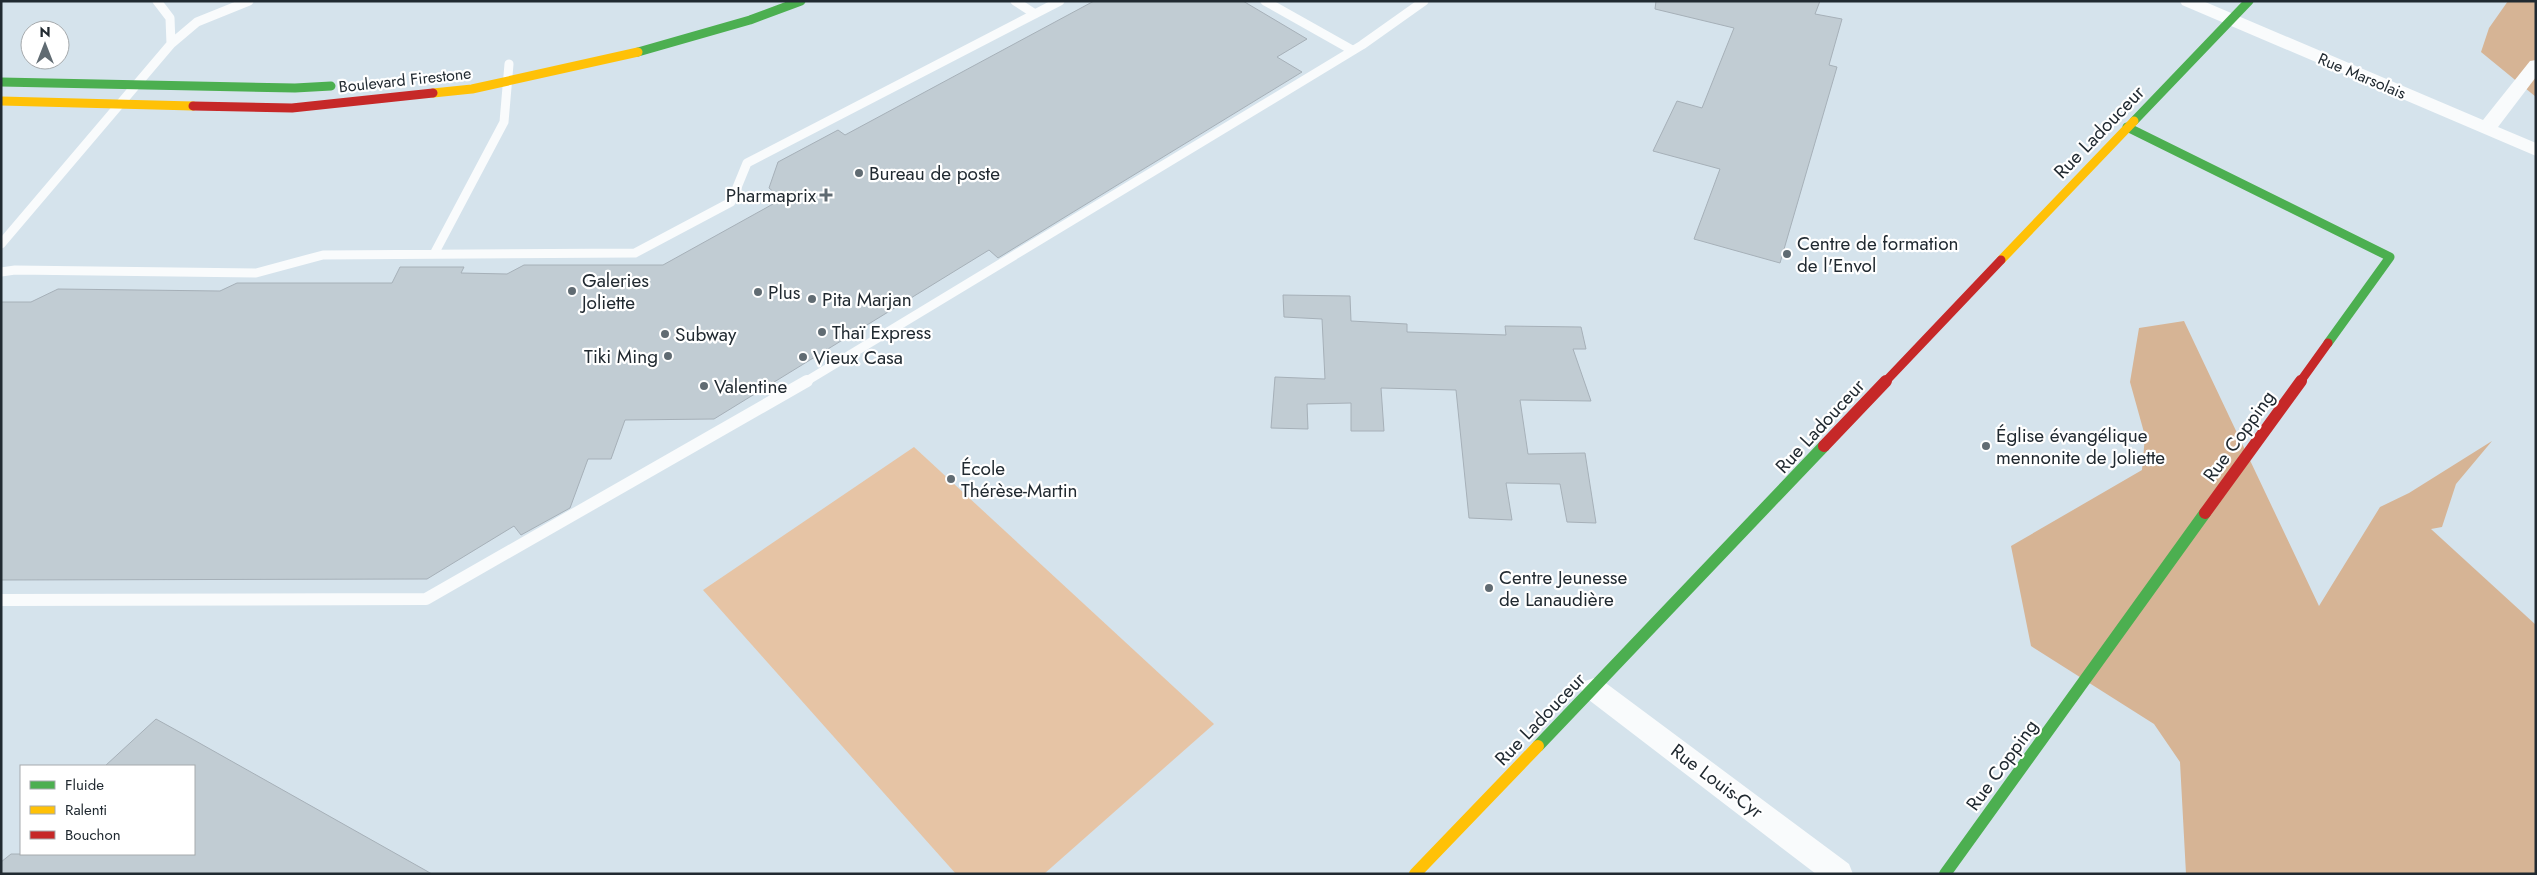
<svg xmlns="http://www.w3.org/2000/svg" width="2537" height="875" viewBox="0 0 2537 875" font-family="Jost,sans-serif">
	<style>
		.green { fill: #e6c4a5 }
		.forest { fill: #d6b495 }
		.building { fill: #c1ccd3; stroke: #a6b0b8 }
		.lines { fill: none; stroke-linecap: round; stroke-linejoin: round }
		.lane-far1 { stroke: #f9fbfc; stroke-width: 9 }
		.lane { stroke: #f9fbfc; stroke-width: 12 }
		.street { fill: #f9fbfc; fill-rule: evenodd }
		.fast-far1 { stroke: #4caf50; stroke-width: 9 }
		.fast { stroke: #4caf50; stroke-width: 12 }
		.slow-far1 { stroke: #ffc107; stroke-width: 9 }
		.slow { stroke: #ffc107; stroke-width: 12 }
		.jam-far1 { stroke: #c62828; stroke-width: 9 }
		.jam { stroke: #c62828; stroke-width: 12 }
		.poi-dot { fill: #606b72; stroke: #fff; stroke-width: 2 }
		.labels { text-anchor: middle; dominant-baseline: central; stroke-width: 4.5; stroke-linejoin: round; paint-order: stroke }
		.far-street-label { font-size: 16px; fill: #212a31; stroke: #fff }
		.street-label { font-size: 19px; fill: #212a31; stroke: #fff }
		.poi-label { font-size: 19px; fill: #212a31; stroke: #fff; text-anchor: start }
	</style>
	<rect width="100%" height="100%" fill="#d5e3ec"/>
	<path class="green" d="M 914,447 L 1214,724 L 1044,874 L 956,874 L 703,590 Z"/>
	<path class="forest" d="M 2508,1 L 2536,1 L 2536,97 L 2481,52 L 2489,28 Z
		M 2184,321 L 2319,606 L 2380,507 L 2409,493 L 2492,441 L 2456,484 L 2442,527 L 2431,529 L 2536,625 L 2536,874 L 2186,874 L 2180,762 L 2154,724 L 2031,646 L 2011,546 L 2142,470 L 2145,436 L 2130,382 L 2139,328 Z"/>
	<path class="building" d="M 1094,1 L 1243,1 L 1307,39 L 1277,57 L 1302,72 L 998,258 L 989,250 L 714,419 L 625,420 L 611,459 L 588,459 L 570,508 L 521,535 L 514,526 L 427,579 L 1,580 L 1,302 L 31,302 L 58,289 L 220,291 L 237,283 L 392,283 L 400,267 L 464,267 L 461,273 L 507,274 L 524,265 L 663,265 L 782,199 L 769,188 L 778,162 L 838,130 L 845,135 Z
		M 1656,1 L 1820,1 L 1815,14 L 1842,19 L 1829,65 L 1837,67 L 1780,263 L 1694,239 L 1720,169 L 1653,151 L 1677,101 L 1702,108 L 1734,28 L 1655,9 Z
		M 1283,295 L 1350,296 L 1351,321 L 1407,324 L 1407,332 L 1506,335 L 1505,326 L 1581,327 L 1586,349 L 1573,349 L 1591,401 L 1520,400 L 1528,454 L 1585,453 L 1596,523 L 1567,522 L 1560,484 L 1506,483 L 1512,520 L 1469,518 L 1456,390 L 1381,388 L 1384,431 L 1351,431 L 1351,403 L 1307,404 L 1308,429 L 1271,428 L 1275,377 L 1325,379 L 1322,319 L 1284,317 Z
		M 156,719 L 194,740 L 432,874 L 1,874 L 1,862 L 11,854 L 194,854 L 194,766 L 105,766 Z"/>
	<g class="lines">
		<path class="lane-far1" d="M 1015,1 L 1035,14
			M 1265,1 L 1352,50
			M 171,44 L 197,22 L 249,1
			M 1,244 L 171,44 L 170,18 L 157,1
			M 434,254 L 504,122 L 509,64
			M 1,272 L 15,270 L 256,273 L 323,255 L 635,253 L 731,202 L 747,163 L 1060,1
			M 805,382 L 1362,45 L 1424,1"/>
		<path class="lane" d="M 1,600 L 426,599 L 807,381"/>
		<path class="street" d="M 2180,1 L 2203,1 L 2483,120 L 2530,61 L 2536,60 L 2536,77 L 2498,127 L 2536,143 L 2536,156 L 2182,5 Z
			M 1594,678 L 1603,681 L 1849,864 L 1853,874 L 1816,874 L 1585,697 L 1581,689 L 1585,681 Z"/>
		<path class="fast-far1" d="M 638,52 L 750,20 L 801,1
			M 1,82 L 295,88 L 331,86
			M 2134,121 L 2249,1
			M 2127,127 L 2390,257 L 2328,343"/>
		<path class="fast" d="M 1538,746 L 1824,446
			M 1945,874 L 2205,513"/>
		<path class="slow-far1" d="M 433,93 L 472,89 L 638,52
			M 1,101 L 193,106
			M 2001,260 L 2134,121"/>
		<path class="slow" d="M 1415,874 L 1538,746"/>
		<path class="jam-far1" d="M 193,106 L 292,108 L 433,93
			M 1885,382 L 2001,260
			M 2300,382 L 2328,343"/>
		<path class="jam" d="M 1824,446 L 1886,381
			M 2205,513 L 2301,381"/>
	</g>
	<g class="poi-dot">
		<circle cx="859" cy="173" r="5"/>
		<path d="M823.5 187.5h5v5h5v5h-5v5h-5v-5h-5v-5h5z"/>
		<circle cx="1787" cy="254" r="5"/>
		<circle cx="572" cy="291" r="5"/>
		<circle cx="758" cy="292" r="5"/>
		<circle cx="812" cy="299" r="5"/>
		<circle cx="822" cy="332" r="5"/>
		<circle cx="665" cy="334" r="5"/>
		<circle cx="668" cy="356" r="5"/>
		<circle cx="803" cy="357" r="5"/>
		<circle cx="704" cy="386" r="5"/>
		<circle cx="1986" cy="446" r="5"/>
		<circle cx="951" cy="479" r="5"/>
		<circle cx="1489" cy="588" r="5"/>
	</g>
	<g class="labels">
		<g class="far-street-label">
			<text transform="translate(2362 76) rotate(23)">Rue Marsolais</text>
			<text transform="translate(405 80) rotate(-6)">Boulevard Firestone</text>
		</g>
		<g class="street-label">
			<text transform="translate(2099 132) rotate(-46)">Rue Ladouceur</text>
			<text transform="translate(1820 426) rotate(-47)">Rue Ladouceur</text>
			<text transform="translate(2239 436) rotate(-54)">Rue Copping</text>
			<text transform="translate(1540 719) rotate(-46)">Rue Ladouceur</text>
			<text transform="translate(2002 765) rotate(-54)">Rue Copping</text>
			<text transform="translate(1717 781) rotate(37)">Rue Louis-Cyr</text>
		</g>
		<g class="poi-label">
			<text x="869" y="173">Bureau de poste</text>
			<text x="816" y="195" text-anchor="end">Pharmaprix</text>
			<text x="1797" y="243">Centre de formation<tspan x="1797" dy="22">de l'Envol</tspan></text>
			<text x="582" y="280">Galeries<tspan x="582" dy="22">Joliette</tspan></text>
			<text x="768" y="292">Plus</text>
			<text x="822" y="299">Pita Marjan</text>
			<text x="832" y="332">Thaï Express</text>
			<text x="675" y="334">Subway</text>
			<text x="658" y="356" text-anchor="end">Tiki Ming</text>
			<text x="813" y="357">Vieux Casa</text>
			<text x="714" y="386">Valentine</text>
			<text x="1996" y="435">Église évangélique<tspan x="1996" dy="22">mennonite de Joliette</tspan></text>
			<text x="961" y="468">École<tspan x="961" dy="22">Thérèse-Martin</tspan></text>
			<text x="1499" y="577">Centre Jeunesse<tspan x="1499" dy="22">de Lanaudière</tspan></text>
		</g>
	</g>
	<rect width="2537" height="875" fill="none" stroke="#212a31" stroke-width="5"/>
	<rect x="20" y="765" width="175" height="90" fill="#ffffff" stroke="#a6aaad"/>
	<rect x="30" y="781" width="25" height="8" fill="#4caf50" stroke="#a6aaad"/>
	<text x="65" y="790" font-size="15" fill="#212a31">Fluide</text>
	<rect x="30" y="806" width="25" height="8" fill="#ffc107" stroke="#a6aaad"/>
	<text x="65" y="815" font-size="15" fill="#212a31">Ralenti</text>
	<rect x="30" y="831" width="25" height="8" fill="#c62828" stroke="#a6aaad"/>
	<text x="65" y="840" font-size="15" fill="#212a31">Bouchon</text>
	<g transform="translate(45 45)"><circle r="24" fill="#ffffff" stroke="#a6aaad"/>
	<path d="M0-4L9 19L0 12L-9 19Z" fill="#606b72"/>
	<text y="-8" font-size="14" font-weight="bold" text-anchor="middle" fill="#212a31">N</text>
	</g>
</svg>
